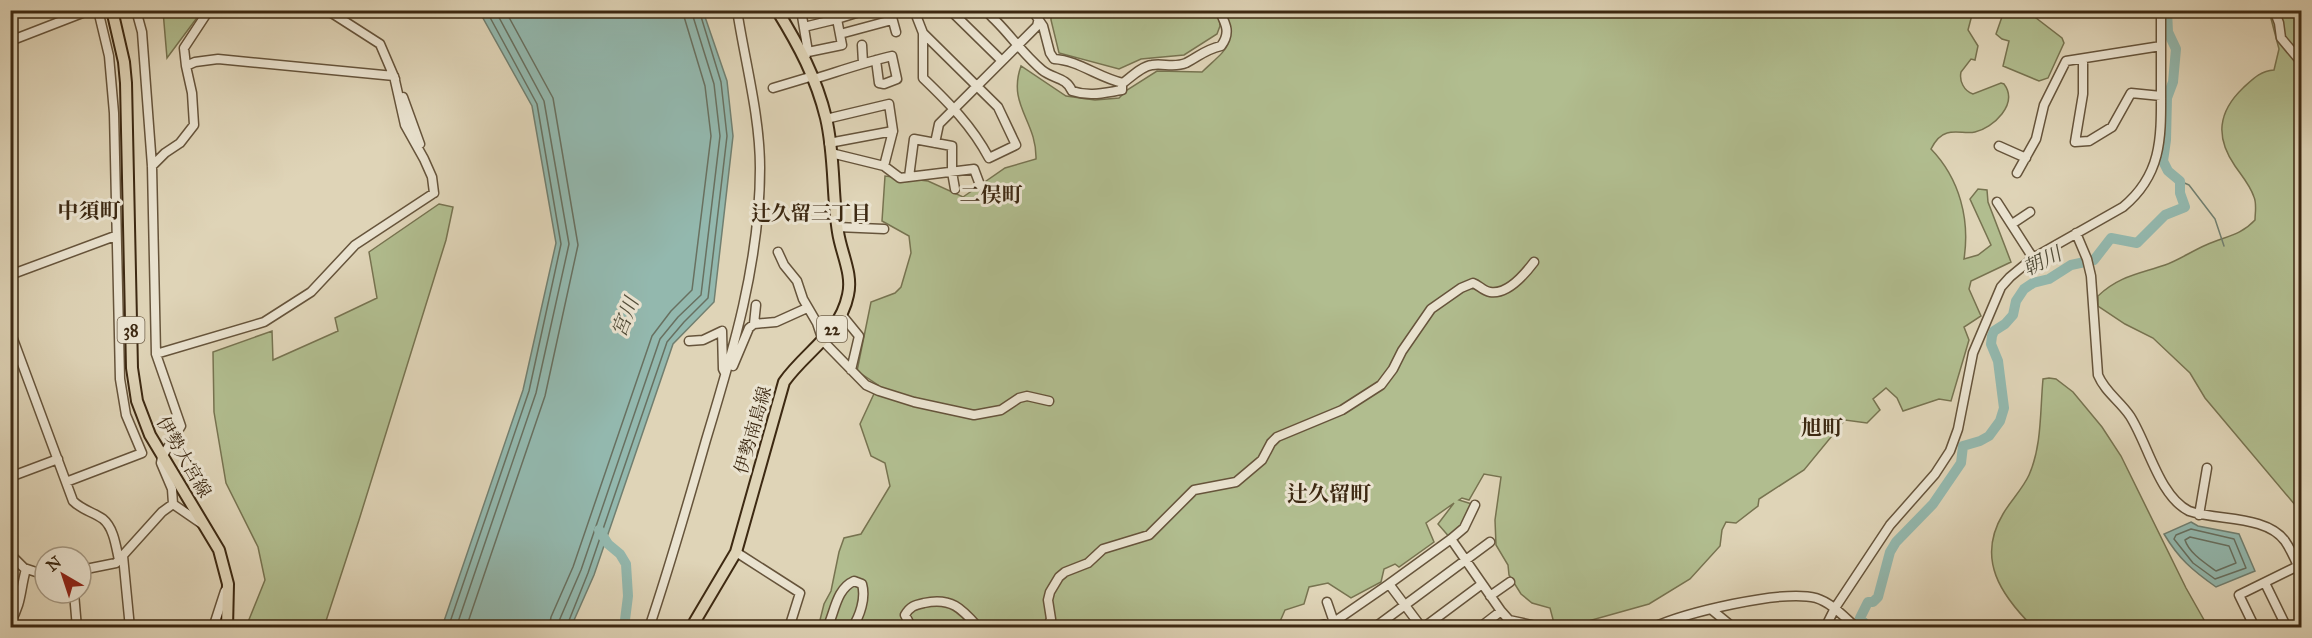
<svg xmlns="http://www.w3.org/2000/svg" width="2312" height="638" viewBox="0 0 2312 638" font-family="'IM FELL Great Primer','Noto Serif JP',serif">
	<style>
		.green { fill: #b1bd8f; stroke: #777350; stroke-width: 1.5 }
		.water { fill: #93b8ae; stroke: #717f70; stroke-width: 1.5 }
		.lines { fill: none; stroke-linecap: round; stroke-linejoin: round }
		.shore { stroke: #687060; stroke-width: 1.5 }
		.stream { stroke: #717f70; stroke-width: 1.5 }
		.river { stroke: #93b8ae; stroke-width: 10 }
		.minor-casing { stroke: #66543b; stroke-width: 11 }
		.major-casing { stroke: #3d2912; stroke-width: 14 }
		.minor { stroke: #eae3d0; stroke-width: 8 }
		.major { stroke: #dfd4b7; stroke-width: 10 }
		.labels { text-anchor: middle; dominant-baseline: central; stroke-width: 6; stroke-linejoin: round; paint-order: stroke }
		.shield { fill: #eae3d0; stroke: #71614b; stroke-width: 1.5 }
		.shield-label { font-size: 16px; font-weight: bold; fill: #3d2912 }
		.street-label { font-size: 18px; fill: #3d2912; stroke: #eae3d0 }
		.neighbourhood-label { font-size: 20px; font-weight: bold; fill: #3d2912; stroke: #eae3d0 }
		.water-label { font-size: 20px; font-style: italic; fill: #524d39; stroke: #eae3d0 }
		.quarter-label { font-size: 21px; font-weight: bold; fill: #3d2912; stroke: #eae3d0 }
	</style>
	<rect width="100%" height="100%" fill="#dfd4b7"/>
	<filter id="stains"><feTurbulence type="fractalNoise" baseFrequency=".00333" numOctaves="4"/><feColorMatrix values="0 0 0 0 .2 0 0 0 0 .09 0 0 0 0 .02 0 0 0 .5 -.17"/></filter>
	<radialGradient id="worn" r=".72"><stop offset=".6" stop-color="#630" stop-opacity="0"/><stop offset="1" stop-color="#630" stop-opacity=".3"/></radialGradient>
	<path class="green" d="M 163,11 L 202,11 L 167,58 Z
		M 1051,11 L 1214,11 L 1219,17 L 1220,26 L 1217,34 L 1184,55 L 1141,59 L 1119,69 L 1059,53 L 1051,20 Z
		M 1223,11 L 1973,11 L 1968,30 L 1978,46 L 1975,60 L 1971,59 L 1961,72 C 1959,81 1964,91 1973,94 L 2001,83 L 2004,84 C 2019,104 1993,128 1975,132 C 1966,134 1956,130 1947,133 C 1940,135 1934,143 1931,149 C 1960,179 1970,220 1964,259 L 1978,255 L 1991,245 L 1970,199 L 1978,189 L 1987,190 L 1988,202 L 2011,262 L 1971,281 L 1969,289 L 1981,316 L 1964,327 L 1969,340 L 1951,401 L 1939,399 L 1903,411 L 1897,398 L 1886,388 L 1873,399 L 1880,410 L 1867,423 L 1845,420 L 1804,470 L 1759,499 L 1758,506 L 1736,523 L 1726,522 L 1722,530 L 1720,546 L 1690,579 L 1649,604 L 1581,623 L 1582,627 L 1555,627 L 1550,608 L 1532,603 L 1521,594 L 1509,575 L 1508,565 L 1496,545 L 1495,520 L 1501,477 L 1484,474 L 1469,500 L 1462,498 L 1459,500 L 1475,505 L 1466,525 L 1451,539 L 1438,524 L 1454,503 L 1426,523 L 1434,542 L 1399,567 L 1395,564 L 1384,569 L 1381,582 L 1351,598 L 1328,583 L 1309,587 L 1304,604 L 1285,610 L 1278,626 L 1273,627 L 818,628 L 824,604 L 831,591 L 839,552 L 844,538 L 861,534 L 890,486 L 885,463 L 871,456 L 860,424 L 878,385 L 857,371 L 871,302 L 895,293 L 901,287 L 911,253 L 909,236 L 882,221 L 885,176 L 928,181 L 963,197 L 1005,168 L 1036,159 C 1037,121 1007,105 1021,66 L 1066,96 L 1095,100 L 1119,98 L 1127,90 L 1157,71 L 1202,72 C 1227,48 1237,46 1223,11 Z
		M 2004,11 L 2022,12 L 2027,11 L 2062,38 L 2064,43 L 2048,78 L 2039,81 L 2003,66 L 2009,41 L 2002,39 L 1996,34 Z
		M 2269,11 L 2301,11 L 2301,512 L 2205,398 L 2190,373 L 2153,338 L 2125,324 L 2098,306 L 2098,296 C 2119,276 2139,274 2165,265 C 2179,260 2192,251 2206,245 C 2226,236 2240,236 2255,220 C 2255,213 2257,204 2254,197 C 2250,185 2242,176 2235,166 C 2215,137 2218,112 2243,88 C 2253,79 2260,71 2274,70 L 2279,49 Z
		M 439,204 L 453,207 L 446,240 L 359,520 L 324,627 L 246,627 L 265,580 L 258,547 L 226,483 L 214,412 L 213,352 L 272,331 L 273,360 L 338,331 L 335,318 L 377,298 L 369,252 Z
		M 2049,378 L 2056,379 L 2073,392 L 2102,427 L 2121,456 L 2186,588 L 2208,627 L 2033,627 C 2001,595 1976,559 2003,514 C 2011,500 2022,490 2029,475 C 2042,446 2040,411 2043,379 Z"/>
	<path class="water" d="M 479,11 L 703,11 L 727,81 L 733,136 L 714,302 L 673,344 L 594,575 L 571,627 L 442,627 L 523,390 L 556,243 L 532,106 Z
		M 2191,522 L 2198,526 L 2239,534 L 2255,571 L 2216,587 C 2192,570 2179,559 2164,534 Z"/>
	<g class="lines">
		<path class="shore" d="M 2191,529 L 2234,539 L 2246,568 L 2215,579 L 2193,563 L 2174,539 L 2176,535 Z
			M 2190,537 L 2229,546 L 2236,563 L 2216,571 C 2205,563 2189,553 2185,540 Z
			M 448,628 L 529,391 L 561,244 L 537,104 L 486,10
			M 456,628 L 536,393 L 569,244 L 544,101 L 495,10
			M 466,628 L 545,396 L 578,245 L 553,98 L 505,10
			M 549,628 L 551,617 L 573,567 L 652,336 L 671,311 L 692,290 L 711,136 L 705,86 L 682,10
			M 558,628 L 559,621 L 581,570 L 660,339 L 678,317 L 701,295 L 720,136 L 714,84 L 691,10
			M 566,628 L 588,573 L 667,342 L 684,322 L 708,298 L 727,136 L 721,82 L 699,10"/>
		<path class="stream" d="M 2180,181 L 2189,185 L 2215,219 L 2224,246"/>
		<path class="river" d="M 599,530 L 608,544 L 620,554 L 626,564 L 628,596 L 624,628
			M 1869,628 L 1860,618 L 1868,602 L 1873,602 L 1878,597 L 1890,552 L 1896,542 L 1933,504 L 1961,463 L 1963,446 L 1980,441 L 1989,436 L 2000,421 L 2004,408 L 1998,361 L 1991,344 L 1992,336 L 1994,331 L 2005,324 L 2013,315 L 2016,301 L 2024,289 L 2033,283 L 2049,279 L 2071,265 L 2094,260 L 2111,238 L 2137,243 L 2165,215 L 2185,207 L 2180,193 L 2180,181 L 2168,171 L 2163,161 L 2166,140 L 2167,98 L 2173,82 L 2176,49 L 2168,32 L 2167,10"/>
		<g class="minor-casing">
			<path id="minor" d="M 136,10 L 142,32 L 152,166 L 156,354 L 181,426 L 162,457 L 161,463 L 172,489 L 173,504
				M 327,10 L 380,44 L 395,79
				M 801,10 L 808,52
				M 890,10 L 896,32
				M 914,10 L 923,33 L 923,78 C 949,103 972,126 989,158 L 1016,145 L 998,107 L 923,33
				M 950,10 L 1002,61
				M 986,10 C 989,15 992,17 996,21 C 1012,37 1024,55 1042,70 C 1053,79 1066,77 1072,91 C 1090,97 1103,93 1122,90 L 1122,83
				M 1032,10 L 1043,26 L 1050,53 L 1054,59 C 1078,60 1099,78 1123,83 C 1131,77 1142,66 1152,65 C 1163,63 1174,68 1186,63 C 1200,56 1204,50 1221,46 C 1231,33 1226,24 1219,10
				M 2274,10 L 2279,23 L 2281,38 L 2302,63
				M 804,27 L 837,19
				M 840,34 L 892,20
				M 10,41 L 90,10
				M 862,45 L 863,63
				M 805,56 L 808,52 L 842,45 L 837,19 L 866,10
				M 2083,59 L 2083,94 L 2075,142 L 2089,141 L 2112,127 L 2131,93 L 2161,96
				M 186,66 L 184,48 L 209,10
				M 814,79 C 840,71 865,62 892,56 L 897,79 L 884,84 L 879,83 L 876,60
				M 773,88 L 813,76
				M 403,97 L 420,144
				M 826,119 L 889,104 L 893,131 L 884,166
				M 829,143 L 893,131
				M 935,143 L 939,124 L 1037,26 L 1038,22
				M 1999,146 L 2026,158
				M 831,153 L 884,166 L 900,178 L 974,169 L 980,185
				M 152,166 L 165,153 L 180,143 L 194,125 L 192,93 L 186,66 L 195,62 L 218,59 L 394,76 L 405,125 L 424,159 L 432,177 L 434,193
				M 2017,173 L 2036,139 L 2044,105 L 2066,61 L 2161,46
				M 909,177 L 914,139 L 952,146 L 952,172 L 955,189
				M 1997,202 L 2033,258
				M 2012,224 L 2030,212
				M 837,227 L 884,229
				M 2076,233 L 2087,259 L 2091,276 L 2098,375 C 2105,392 2120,401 2130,416 C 2148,444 2159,496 2189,511 C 2218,521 2266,515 2285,541 C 2292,551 2297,564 2302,575
				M 778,252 L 784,265 L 797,281 L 803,299 L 817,323 L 823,341 L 866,385 L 879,391 L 914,402 L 974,415 L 1001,410 L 1019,398 L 1027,396 L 1049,401
				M 10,275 L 115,236
				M 841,314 L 859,336 L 851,370
				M 754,324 L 756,305
				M 10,331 L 73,501 C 82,510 93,512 103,519 C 114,528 116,547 119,560
				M 689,341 L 703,340 L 722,331 L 723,369 L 725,373
				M 156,354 L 264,322 L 311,292 L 355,245 L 434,193
				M 733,366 L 749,328 L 754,324 L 776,322 L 807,308
				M 10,477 L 58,459
				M 66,482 L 142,453 L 126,415 L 120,379 L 114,113 L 109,56 L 98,10
				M 173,504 L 202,524
				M 2199,515 L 2207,468
				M 1451,539 L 1464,528 L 1475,505
				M 736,552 L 800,593 L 789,628
				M 10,554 L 24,568 L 45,575
				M 123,556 L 130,628
				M 81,570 L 116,563 L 162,512 L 173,504
				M 2265,583 L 2287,628
				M 1389,584 L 1422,628
				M 74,593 L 77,628
				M 1490,596 L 1510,582
				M 1327,602 L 1336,628
				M 1712,610 L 1729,624 L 1730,628
				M 1501,611 L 1509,620 L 1532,625
				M 1675,619 L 1678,628
				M 10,623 C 22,603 20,590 26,569
				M 662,626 L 665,628
				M 213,628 L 225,591
				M 649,628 C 670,566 688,503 706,440 C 733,351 760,262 760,168 C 760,116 745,62 737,10
				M 827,628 C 835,612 836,589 854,581 L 862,584 C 866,598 860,616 852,628
				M 912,628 L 905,615 C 910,606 915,605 924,603 C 952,597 962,609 979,628
				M 1047,628 L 1051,619 L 1048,600 L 1050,592 L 1059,577 L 1065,572 L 1088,563 L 1103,549 L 1149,535 L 1194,490 L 1236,482 L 1262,460 L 1271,443 L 1277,437 L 1342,410 L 1381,385 L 1393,369 L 1402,351 L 1431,309 L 1461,288 L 1473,283 C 1479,285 1483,291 1490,292 C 1507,295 1525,274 1534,262
				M 1309,628 L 1334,622 L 1389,584 L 1451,539 L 1501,611 L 1479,628
				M 1374,628 L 1490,542
				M 1423,628 L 1482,584
				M 1652,628 C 1684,613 1782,589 1816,598 C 1832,603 1844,617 1857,628
				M 1825,628 L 1835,608 L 1890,525 L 1935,474 L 1950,451 L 1958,429 L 1973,353 L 2001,287 L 2010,277 L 2033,258 L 2123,207 C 2164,173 2161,134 2161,85 C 2161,60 2161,35 2161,10
				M 2255,628 L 2239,595 L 2298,566"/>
		</g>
		<g class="major-casing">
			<path id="major" d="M 112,10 L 124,62 L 126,83 L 132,368 L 137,401 L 150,435 L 219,550 L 228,584 L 227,628
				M 691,628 L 736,552 L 784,382 C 805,352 840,334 848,295 C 853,274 841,253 838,232 C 832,195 835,156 826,118 C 816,77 799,46 777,10"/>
		</g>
		<use href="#minor" class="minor"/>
		<use href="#major" class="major"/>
	</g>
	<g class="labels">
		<g class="shield">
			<rect x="817" y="316" width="30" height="26" rx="4.5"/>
			<rect x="117.5" y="317" width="27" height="26" rx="4.5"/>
		</g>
		<g class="shield-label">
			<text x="832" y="329">22</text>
			<text x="131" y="330">38</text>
		</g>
		<g class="street-label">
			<text transform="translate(753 430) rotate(-74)">伊勢南島線</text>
			<text transform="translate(184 457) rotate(60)">伊勢大宮線</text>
		</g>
		<g class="neighbourhood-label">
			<text x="811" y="213">辻久留三丁目</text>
		</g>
		<g class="water-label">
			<text transform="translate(2042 261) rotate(-26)">朝川</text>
			<text transform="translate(625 317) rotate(-69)">宮川</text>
		</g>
		<g class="quarter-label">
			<text x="991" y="195">二俣町</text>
			<text x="89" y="211">中須町</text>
			<text x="1822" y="428">旭町</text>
			<text x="1329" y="494">辻久留町</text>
		</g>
	</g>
	<rect width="2312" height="638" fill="none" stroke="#dfd4b7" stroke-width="36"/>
	<rect x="12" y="12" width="2288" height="614" fill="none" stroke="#3d2912" stroke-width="3"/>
	<rect x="18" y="18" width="2276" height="602" fill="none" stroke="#3d2912" stroke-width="1.5"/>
	<g transform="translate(63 575) rotate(321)"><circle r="28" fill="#eae3d0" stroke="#a59984" stroke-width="1.5"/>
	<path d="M0-4.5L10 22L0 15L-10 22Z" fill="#8f2418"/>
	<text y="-9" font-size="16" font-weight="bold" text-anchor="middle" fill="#3d2912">N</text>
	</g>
	<rect width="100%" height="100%" filter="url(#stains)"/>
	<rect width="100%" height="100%" fill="url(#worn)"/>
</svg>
